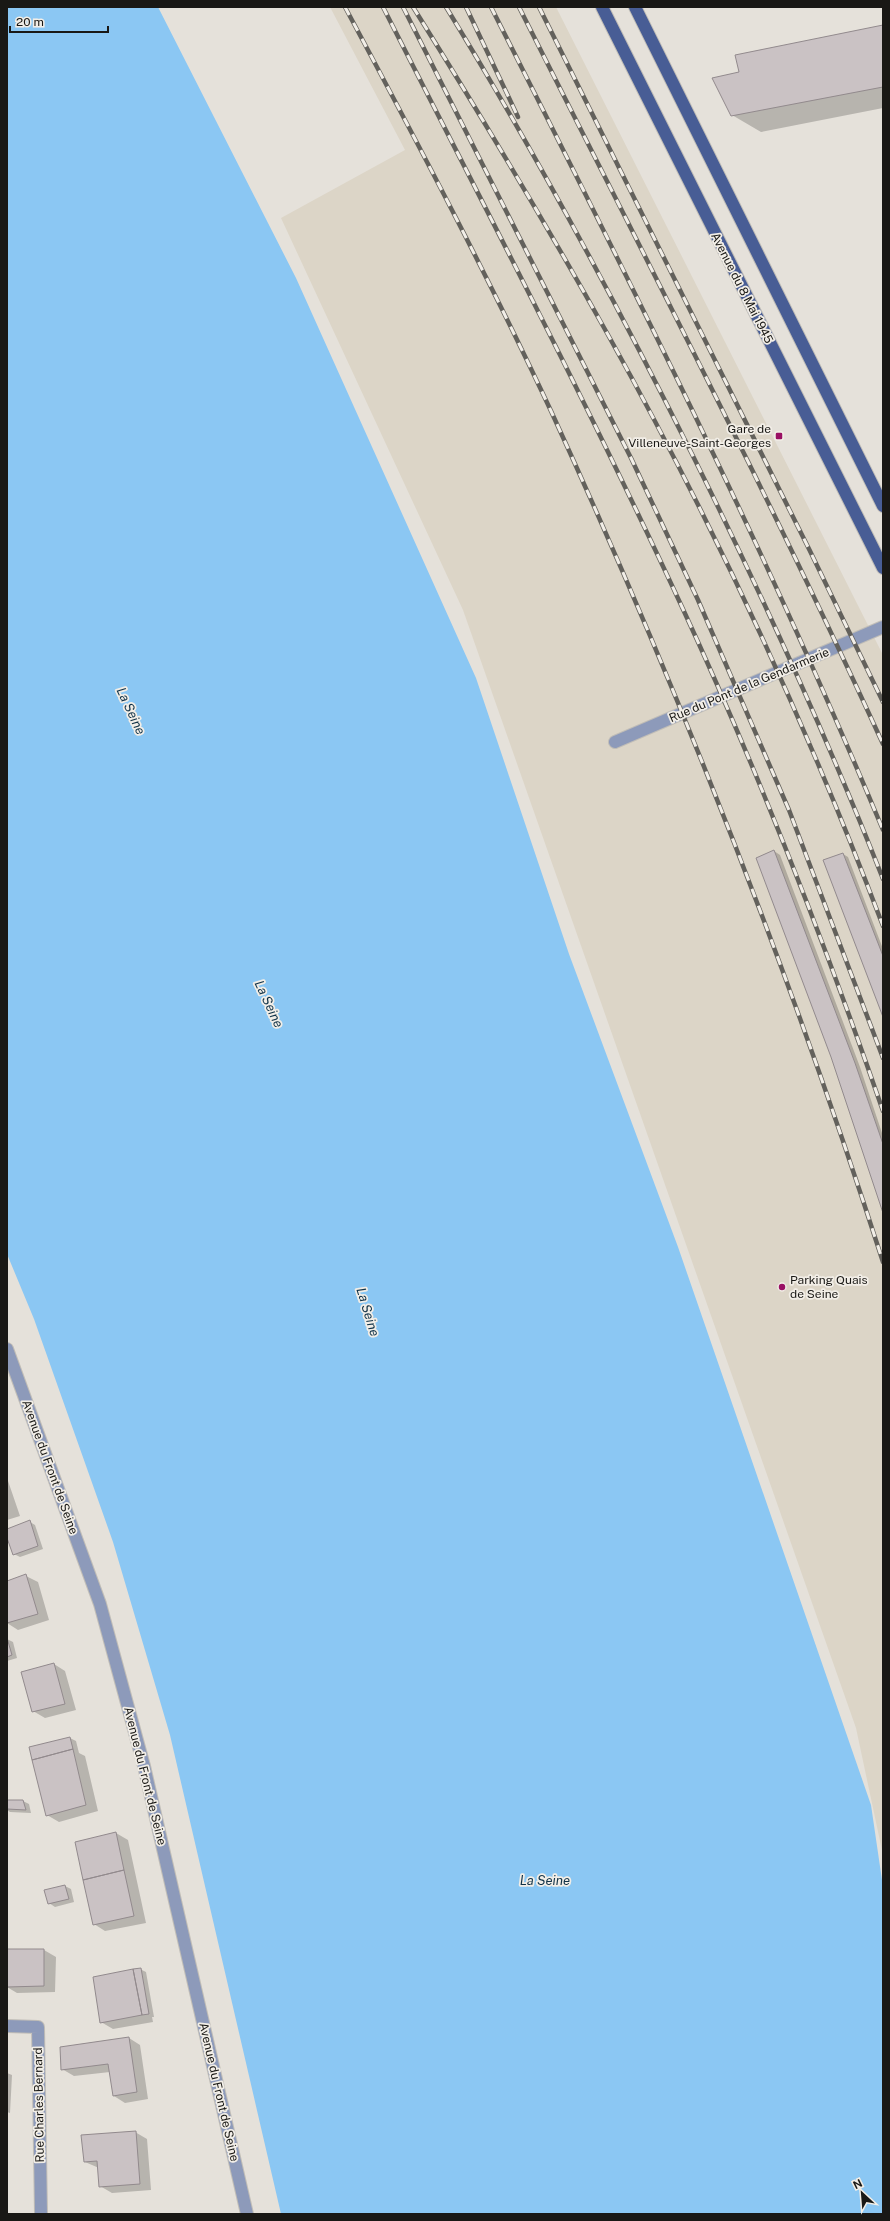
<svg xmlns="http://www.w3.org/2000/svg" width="890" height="2221" viewBox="0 0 890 2221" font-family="'Public Sans',sans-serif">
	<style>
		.built { fill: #dcd5c7 }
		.water { fill: #8bc7f3 }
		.shadow { fill: #0003 }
		.building { fill: #cac2c4; stroke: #928a8d }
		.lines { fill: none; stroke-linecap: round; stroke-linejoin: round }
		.street-casing { stroke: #c0bdb7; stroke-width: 14 }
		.primary-casing { stroke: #c0bdb7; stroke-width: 14 }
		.street { stroke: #8d9aba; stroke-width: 12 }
		.primary { stroke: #485d95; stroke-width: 12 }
		.rail-casing { stroke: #63615c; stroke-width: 4.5 }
		.rail { stroke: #f2eee7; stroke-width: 3; stroke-dasharray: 9; stroke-linecap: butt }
		.poi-dot { fill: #991064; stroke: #f2eee7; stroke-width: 1.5 }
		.labels { text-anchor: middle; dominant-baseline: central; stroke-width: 3.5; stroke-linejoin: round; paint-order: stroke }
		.street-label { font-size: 12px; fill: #191815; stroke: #f2eee7 }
		.poi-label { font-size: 12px; fill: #191815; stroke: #f2eee7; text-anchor: end }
		.water-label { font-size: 13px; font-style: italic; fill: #113349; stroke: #f2eee7 }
	</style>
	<rect width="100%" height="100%" fill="#e5e1da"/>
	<path class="built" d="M 330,7 L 556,7 L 883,655 L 883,1855 L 856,1728 L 463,610 L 281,218 L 405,150 Z"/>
	<path class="water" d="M 7,7 L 158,7 L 296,278 L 476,678 L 569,954 L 678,1247 L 871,1805 L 883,1887 L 883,2214 L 281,2214 L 170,1735 L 113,1542 L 34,1319 L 7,1254 Z"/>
	<path class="shadow" d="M 883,27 L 883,108 L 761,132 L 732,115 L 740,73 Z
		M 774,851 L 780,855 L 860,1067 L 883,1136 L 883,1210 Z
		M 843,854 L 848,857 L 883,949 L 883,1014 Z
		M 7,1478 L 20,1516 L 7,1520 Z
		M 30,1522 L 35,1525 L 43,1549 L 20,1557 L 14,1554 L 7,1530 Z
		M 26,1576 L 38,1582 L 49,1620 L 18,1630 L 7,1623 L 7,1582 Z
		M 7,1639 L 13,1642 L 17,1658 L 7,1661 Z
		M 54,1664 L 65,1671 L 76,1710 L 45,1718 L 33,1711 Z
		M 70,1738 L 76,1741 L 79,1753 L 85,1756 L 98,1811 L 59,1822 L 47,1815 L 30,1748 Z
		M 7,1801 L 23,1801 L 29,1804 L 31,1813 L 10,1812 L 7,1810 Z
		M 116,1833 L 128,1840 L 146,1923 L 105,1931 L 94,1924 Z
		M 65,1886 L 71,1889 L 74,1902 L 55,1907 L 49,1903 L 45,1891 Z
		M 44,1950 L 56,1957 L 55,1992 L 17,1993 L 7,1987 Z
		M 140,1969 L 146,1972 L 154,2017 L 152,2017 L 153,2022 L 113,2029 L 101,2022 Z
		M 129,2038 L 140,2045 L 148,2099 L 125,2103 L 114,2096 L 110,2072 L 74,2076 L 62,2069 Z
		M 7,2073 L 12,2075 L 10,2113 L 7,2112 Z
		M 135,2132 L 147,2139 L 151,2190 L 112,2193 L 100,2186 L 99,2168 L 85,2162 Z"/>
	<path class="building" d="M 883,25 L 883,87 L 731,116 L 712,78 L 739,72 L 735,55 Z
		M 774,850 L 855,1063 L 883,1144 L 883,1213 L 831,1057 L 756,858 Z
		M 843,853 L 883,956 L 883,1017 L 823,860 Z
		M 30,1520 L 38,1546 L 13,1555 L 7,1538 L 7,1529 Z
		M 26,1574 L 38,1614 L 7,1623 L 7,1581 Z
		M 7,1638 L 12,1655 L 7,1657 Z
		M 54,1663 L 65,1704 L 32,1712 L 21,1672 Z
		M 70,1737 L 73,1749 L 32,1760 L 29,1747 Z
		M 73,1749 L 86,1805 L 46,1816 L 32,1760 Z
		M 7,1800 L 23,1800 L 26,1810 L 7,1809 Z
		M 116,1832 L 124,1870 L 83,1880 L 75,1842 Z
		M 124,1870 L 134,1916 L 93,1925 L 83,1880 Z
		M 65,1885 L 69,1899 L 48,1904 L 44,1890 Z
		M 7,1949 L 44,1949 L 44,1986 L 7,1987 Z
		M 141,1968 L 149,2014 L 142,2015 L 133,1969 Z
		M 133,1969 L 142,2015 L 100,2023 L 93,1977 Z
		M 129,2037 L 137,2092 L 113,2096 L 108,2064 L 61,2070 L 60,2047 Z
		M 136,2131 L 140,2184 L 99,2187 L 97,2161 L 84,2162 L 81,2135 Z"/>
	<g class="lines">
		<g class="street-casing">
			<path id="street" d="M 615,742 L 883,627
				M 7,1349 L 100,1604 L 144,1766 L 247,2214
				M 7,2026 L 38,2027 L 41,2214"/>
		</g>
		<g class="primary-casing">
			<path id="primary" d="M 602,7 L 883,568
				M 635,7 L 883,506"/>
		</g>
		<use href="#street" class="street"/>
		<use href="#primary" class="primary"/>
		<g class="rail-casing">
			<path id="rail" d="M 345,7 C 416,140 487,274 551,411 C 678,688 790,972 883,1262
				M 383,7 C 484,206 588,404 682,607 C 758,771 824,940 883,1111
				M 403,7 L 631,458 L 698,600 L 789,810 L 883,1058
				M 413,7 C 480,114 545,222 607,333 C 713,523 806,722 883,926
				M 446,7 C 535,152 616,302 692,454 C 761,593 826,734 883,879
				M 466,7 L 518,117
				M 491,7 C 628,278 766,549 883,830
				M 519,7 C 642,252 769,495 883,744
				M 539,7 L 810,551 L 883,702"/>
		</g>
		<use href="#rail" class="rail"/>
	</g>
	<g class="poi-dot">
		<rect x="775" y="432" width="8" height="8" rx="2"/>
		<circle cx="782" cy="1287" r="4"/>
	</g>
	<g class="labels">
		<g class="street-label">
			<text transform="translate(742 288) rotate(63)">Avenue du 8 Mai 1945</text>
			<text transform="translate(749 685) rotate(-23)">Rue du Pont de la Gendarmerie</text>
			<text transform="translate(50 1467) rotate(70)">Avenue du Front de Seine</text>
			<text transform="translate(145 1776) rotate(76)">Avenue du Front de Seine</text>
			<text transform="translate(219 2092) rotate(77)">Avenue du Front de Seine</text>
			<text transform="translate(39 2105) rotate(-91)">Rue Charles Bernard</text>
		</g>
		<g class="poi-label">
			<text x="771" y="429">Gare de<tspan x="771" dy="14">Villeneuve-Saint-Georges</tspan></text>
			<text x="790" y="1280" text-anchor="start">Parking Quais<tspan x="790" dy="14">de Seine</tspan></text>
		</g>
		<g class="water-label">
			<text transform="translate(131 711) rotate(65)">La Seine</text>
			<text transform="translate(269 1004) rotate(65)">La Seine</text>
			<text transform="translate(368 1312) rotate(73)">La Seine</text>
			<text x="545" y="1880">La Seine</text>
		</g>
	</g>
	<rect width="890" height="2221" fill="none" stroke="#191815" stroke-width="16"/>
	<g transform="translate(862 2193) rotate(334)" stroke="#f2eee7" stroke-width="3" paint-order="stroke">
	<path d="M0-3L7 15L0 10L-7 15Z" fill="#191815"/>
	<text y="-6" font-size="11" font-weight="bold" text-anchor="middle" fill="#191815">N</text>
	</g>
	<path d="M10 26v6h98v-6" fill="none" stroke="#191815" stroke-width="2"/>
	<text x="16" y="26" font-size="12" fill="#191815" stroke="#f2eee7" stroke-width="3" paint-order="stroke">20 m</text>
</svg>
